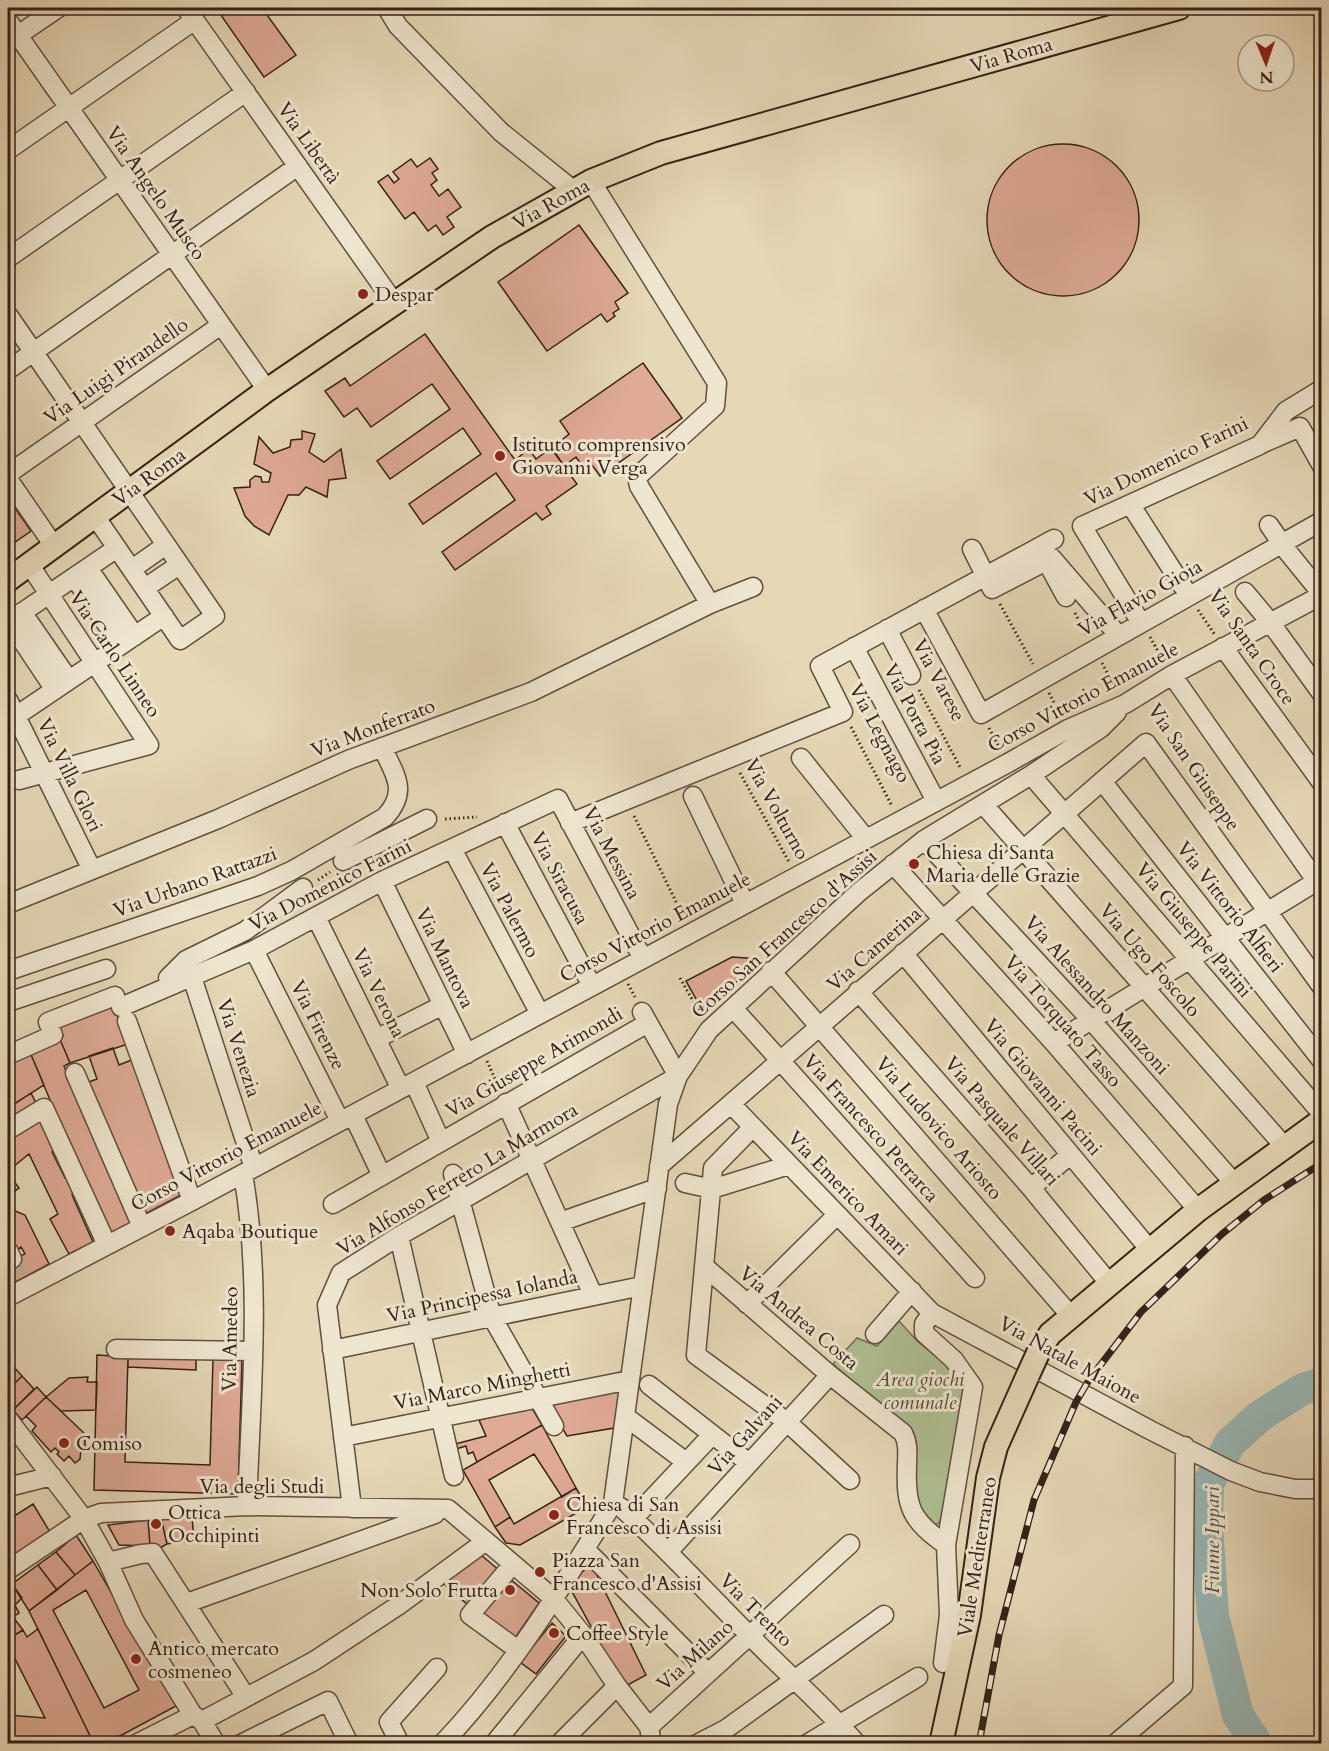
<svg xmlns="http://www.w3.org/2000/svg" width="1329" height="1751" viewBox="0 0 1329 1751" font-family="Cardo,serif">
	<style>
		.green { fill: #afc093; stroke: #727056; stroke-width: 1.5 }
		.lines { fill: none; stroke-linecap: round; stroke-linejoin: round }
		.river { stroke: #99b8b6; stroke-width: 32 }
		.building { fill: #dfaa96; stroke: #342119; stroke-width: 1.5; fill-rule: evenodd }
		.minor-tunnel { stroke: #c2b397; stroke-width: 18; stroke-dasharray: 18 9; stroke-linecap: butt }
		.minor-casing { stroke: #604f40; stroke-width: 21 }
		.major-casing { stroke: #342119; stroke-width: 26 }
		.path { stroke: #342119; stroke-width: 3; stroke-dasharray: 1.5 3; stroke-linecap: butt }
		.minor { stroke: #efe6d0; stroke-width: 18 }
		.major { stroke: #e6d8b7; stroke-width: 22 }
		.rail-casing { stroke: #342119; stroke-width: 7 }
		.rail { stroke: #efe6d0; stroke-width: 4.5; stroke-dasharray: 14; stroke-linecap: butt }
		.major-bridge-casing { stroke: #342119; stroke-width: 26; stroke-linecap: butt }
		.major-bridge { stroke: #e6d8b7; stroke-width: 22 }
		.poi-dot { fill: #8f2418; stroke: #efe6d0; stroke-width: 2 }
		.labels { text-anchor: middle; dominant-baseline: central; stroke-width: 6; stroke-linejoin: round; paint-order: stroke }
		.street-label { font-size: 20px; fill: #342119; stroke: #efe6d0 }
		.poi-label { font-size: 20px; fill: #342119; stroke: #efe6d0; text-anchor: start }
		.park-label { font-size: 20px; font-style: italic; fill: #534938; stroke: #efe6d0 }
		.water-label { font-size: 21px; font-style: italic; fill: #524e48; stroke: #efe6d0 }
	</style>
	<rect width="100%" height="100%" fill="#e6d8b7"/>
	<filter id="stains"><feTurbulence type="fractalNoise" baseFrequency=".00333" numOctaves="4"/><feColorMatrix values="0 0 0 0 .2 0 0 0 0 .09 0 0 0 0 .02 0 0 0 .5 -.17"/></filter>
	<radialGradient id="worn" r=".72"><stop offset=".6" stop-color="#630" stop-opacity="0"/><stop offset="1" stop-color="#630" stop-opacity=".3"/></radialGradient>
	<path class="green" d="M 899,1321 L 918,1342 L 947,1365 L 964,1389 L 943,1519 L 937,1524 L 928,1523 L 916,1502 L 908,1429 L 833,1364 L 857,1338 L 877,1346 Z"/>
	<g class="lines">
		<path class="river" d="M 1257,1744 L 1238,1715 L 1213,1616 L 1207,1526 L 1208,1484 L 1230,1443 L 1260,1416 L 1303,1389 L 1322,1383"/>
	</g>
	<path class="building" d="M 216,8 L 262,8 L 296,55 L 264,77 Z
		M987 220a76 76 0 1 1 152 0a76 76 0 1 1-152 0Z
		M 430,158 L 438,169 L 432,173 L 437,180 L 431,185 L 439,196 L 448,189 L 461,207 L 447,217 L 454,227 L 443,235 L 436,225 L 428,231 L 414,212 L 405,219 L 378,182 L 388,175 L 394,183 L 399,179 L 393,172 L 411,159 L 417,167 Z
		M 579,225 L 628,293 L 615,302 L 619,309 L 613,313 L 615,316 L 607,322 L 601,314 L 547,351 L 498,282 Z
		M 425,334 L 515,460 L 529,449 L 536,459 L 551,448 L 577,484 L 546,506 L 551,514 L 542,520 L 536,513 L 455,570 L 442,552 L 515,500 L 496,473 L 423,524 L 409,504 L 481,454 L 463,428 L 390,479 L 377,461 L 450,409 L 432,384 L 371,427 L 357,408 L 344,417 L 325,391 L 345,378 L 350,386 Z
		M 643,363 L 682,418 L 600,476 L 592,465 L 585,470 L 576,457 L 564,466 L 556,454 L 568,445 L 563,439 L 569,434 L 560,421 Z
		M 302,431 L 315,434 L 309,452 L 324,462 L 341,449 L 346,478 L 329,480 L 327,497 L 306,487 L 299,495 L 288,495 L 269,535 L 254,526 L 245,516 L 234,488 L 250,487 L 250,480 L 255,476 L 261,477 L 262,482 L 269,482 L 271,473 L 254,464 L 259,437 L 273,453 L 290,447 L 291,440 L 302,439 Z
		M 8,498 L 31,531 L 8,547 Z
		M 732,957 L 760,959 L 704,1013 L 686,981 Z
		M 112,1000 L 128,1044 L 70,1063 L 59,1037 L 63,1036 L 58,1021 Z
		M 59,1037 L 70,1063 L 64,1066 L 83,1115 L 132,1222 L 107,1235 L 29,1050 Z
		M 113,1048 L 119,1065 L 134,1059 L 183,1194 L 145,1214 L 86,1083 L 97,1079 L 89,1056 Z
		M 29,1050 L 44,1085 L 8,1108 L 8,1059 Z
		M 31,1093 L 38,1107 L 8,1126 L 8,1108 Z
		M 36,1115 L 58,1150 L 52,1152 L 65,1178 L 71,1174 L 79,1192 L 72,1195 L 93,1242 L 69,1254 L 50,1219 L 58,1214 L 29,1154 L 8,1171 L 8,1133 Z
		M 8,1173 L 19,1188 L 8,1196 Z
		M 8,1208 L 25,1215 L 49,1264 L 8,1286 L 8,1261 L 25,1254 L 21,1247 L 16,1251 L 8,1238 Z
		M 97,1355 L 128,1357 L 125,1462 L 210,1465 L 213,1359 L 242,1360 L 238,1494 L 94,1490 Z
		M 128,1357 L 196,1358 L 196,1370 L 128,1367 Z
		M 11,1364 L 22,1376 L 8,1390 L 8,1368 Z
		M 22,1376 L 34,1389 L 13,1410 L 8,1404 L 8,1390 Z
		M 88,1377 L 87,1382 L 97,1382 L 96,1410 L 61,1411 L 46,1397 L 69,1378 Z
		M 37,1387 L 46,1397 L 22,1420 L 13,1410 Z
		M 620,1388 L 614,1428 L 567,1436 L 549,1404 Z
		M 46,1397 L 85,1434 L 85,1450 L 81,1449 L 80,1459 L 75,1463 L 69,1456 L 64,1461 L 57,1454 L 59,1452 L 55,1448 L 51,1452 L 32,1431 L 36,1426 L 26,1416 Z
		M 532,1408 L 542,1425 L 477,1462 L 473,1452 L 468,1454 L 466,1446 L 456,1449 L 455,1444 L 486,1436 L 479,1420 Z
		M 542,1425 L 576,1488 L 562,1497 L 534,1454 L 489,1480 L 510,1517 L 495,1527 L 463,1470 Z
		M 576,1488 L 587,1507 L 520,1545 L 506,1543 L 495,1527 L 510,1517 L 514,1524 Z
		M 33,1504 L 50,1532 L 8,1561 L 8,1520 Z
		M 192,1517 L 194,1540 L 167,1544 L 161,1518 Z
		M 161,1518 L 167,1544 L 162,1547 L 150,1546 L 148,1520 Z
		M 148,1520 L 150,1546 L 119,1545 L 108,1525 Z
		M 76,1535 L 93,1561 L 75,1575 L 56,1552 Z
		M 56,1552 L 75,1575 L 57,1590 L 38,1565 Z
		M 481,1555 L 500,1571 L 468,1605 L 443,1583 Z
		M 93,1561 L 176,1706 L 105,1744 L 94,1744 L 29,1611 ZM 86,1590 L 139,1690 L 104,1708 L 53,1610 Z
		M 591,1563 L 646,1675 L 624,1687 L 569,1586 Z
		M 38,1565 L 57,1590 L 29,1611 L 12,1584 Z
		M 510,1579 L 539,1603 L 513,1641 L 478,1619 Z
		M 12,1584 L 22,1598 L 15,1605 L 19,1613 L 13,1617 L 23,1630 L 8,1639 L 8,1587 Z
		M 552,1623 L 566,1636 L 536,1674 L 520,1662 Z
		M 38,1629 L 94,1744 L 45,1744 L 8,1740 L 8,1715 L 45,1718 L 8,1645 L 8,1639 L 23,1630 L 27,1637 Z"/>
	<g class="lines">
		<path class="minor-tunnel" d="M 12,1259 L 23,1278"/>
		<g class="minor-casing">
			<path id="minor" d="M 186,8 L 395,304
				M 387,8 L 398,26 L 501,132 L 573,190
				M 8,21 L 267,390
				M 8,42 L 58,8
				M 8,150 L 195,20
				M 591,181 L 717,383 L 715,406 L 637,477 L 639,486 L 710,604
				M 8,258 L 246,92
				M 8,315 L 215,616 L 180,640 L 95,516
				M 8,370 L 298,166
				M 1261,444 L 1300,427 L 1322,466
				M 8,474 L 221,325
				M 8,479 L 54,546
				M 1130,504 L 1189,596
				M 1269,525 L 1282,544
				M 972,549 L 992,589 L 1052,558 L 1119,636
				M 1287,551 L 1322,594
				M 1048,564 L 1066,597
				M 88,568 L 135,636
				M 132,569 L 166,545
				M 74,577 L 121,645
				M 145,588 L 179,565
				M 1245,592 L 1270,622 L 1322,694
				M 924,609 L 981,714 L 1322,521
				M 22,612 L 69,680
				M 9,621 L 55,690
				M 8,622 L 117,548
				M 1141,623 L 1082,526 L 1260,445 L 1286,411 L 1322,389
				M 887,629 L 911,675
				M 854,647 L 936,801
				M 1223,647 L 1322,783
				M 1172,675 L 1322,889
				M 8,700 L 92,870
				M 16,716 L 164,616
				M 801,758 L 866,839
				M 1031,775 L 1322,1114
				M 19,780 L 149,745 L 29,564
				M 1102,781 L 1322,1061
				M 693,796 L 745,904
				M 983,804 L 1284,1146
				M 505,823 L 592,986
				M 570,823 L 843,712 L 820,666 L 1054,539
				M 924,840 L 1091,1020 L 1234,1183
				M 457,858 L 540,1014
				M 343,861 L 427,819
				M 893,864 L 1054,1043 L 1198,1210
				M 382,881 L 467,1054
				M 8,904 L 218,819 L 348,760 L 531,692 L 710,604 L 753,587
				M 316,917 L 401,1089
				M 254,950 L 340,1121
				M 903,953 L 1150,1250
				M 8,971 L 258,886 L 291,871 L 385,817 C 409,791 395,775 382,747
				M 771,971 L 1071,1316
				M 192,977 L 254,1168
				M 168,978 L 186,960 L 245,931 L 303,888
				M 858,991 L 1031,1188 L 1109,1283
				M 8,1002 L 106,969
				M 121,1007 L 254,950 L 382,881 L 558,799 L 643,959
				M 733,1008 L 975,1278
				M 127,1021 L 192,1201
				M 376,1039 L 443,1005
				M 1054,1043 L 1322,878
				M 8,1055 L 53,1035 L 48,1022 L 115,996
				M 75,1073 L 142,1227
				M 414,1082 L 441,1142
				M 506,1103 L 593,1295
				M 731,1104 L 932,1313 L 1150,1430 L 1231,1471 L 1260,1482 L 1295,1489 L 1322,1489
				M 353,1115 L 382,1176
				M 753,1127 L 713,1168 L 696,1355 L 787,1422 L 850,1480
				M 8,1130 L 44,1108 L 107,1245
				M 659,1166 L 1146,743 L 1322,987
				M 243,1174 C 262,1283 251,1396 247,1506
				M 453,1174 L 492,1317 L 554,1426
				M 685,1183 L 712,1189 L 789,1165
				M 1031,1188 L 1070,1155
				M 333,1204 L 648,1023
				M 560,1222 L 657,1188
				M 399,1236 L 454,1476
				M 8,1250 L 12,1259
				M 705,1267 L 830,1375 L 903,1433 C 909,1444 907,1454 907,1466 C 905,1508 912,1521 946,1545
				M 8,1297 L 192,1201 L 1008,763 L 1068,729 L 1125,704 L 1172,675 L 1322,595
				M 747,1304 L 837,1215
				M 932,1313 L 924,1324 L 924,1333 L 954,1360 L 973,1387 L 946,1545 L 949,1615 L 969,1615
				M 875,1334 L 912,1291
				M 116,1349 L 253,1351
				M 332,1350 L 642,1286
				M 649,1385 L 749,1463
				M 626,1417 L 686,1462
				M 8,1419 L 84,1519 L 108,1562 L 134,1620 L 193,1715 L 202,1721 L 216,1744
				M 343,1437 L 630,1380
				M 8,1487 L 52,1476
				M 613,1503 L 622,1508 C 667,1549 708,1594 751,1637 C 786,1673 825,1706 857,1744
				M 352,1508 L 327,1305 L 341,1273 L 399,1236 L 678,1076 L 642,1012
				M 633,1519 L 712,1435
				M 585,1549 L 708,1673
				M 668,1552 L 830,1375
				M 108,1562 L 141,1554 L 153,1553 L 246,1697
				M 512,1565 L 470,1615 L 518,1650
				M 8,1570 L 84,1519 L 101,1513 L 247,1506 L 448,1509 L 553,1598 L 583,1635 L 617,1686 L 649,1727 L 652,1744
				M 187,1603 L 435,1514
				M 943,1663 L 949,1615
				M 202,1721 L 314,1661 L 399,1605 L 486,1541
				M 649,1727 L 850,1544
				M 136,1744 L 193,1715
				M 241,1744 L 328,1701 L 349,1744
				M 400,1744 L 389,1722 L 437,1668
				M 442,1744 C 509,1674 563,1586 613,1503 L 668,1104 L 678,1076 L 709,1030 L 859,892 L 924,840 L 1031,775 L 1101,728 L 1117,712
				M 494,1744 L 583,1635
				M 559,1744 L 617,1686
				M 697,1744 L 726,1729 L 884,1615
				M 807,1744 L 918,1677
				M 1115,1744 L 1183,1686 L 1185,1446"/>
		</g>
		<g class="major-casing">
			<path id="major" d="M 8,580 L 267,390 L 492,237 L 591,181 L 661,153 L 1179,8
				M 1038,1353 L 1050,1334 L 1198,1210 L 1322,1120
				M 941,1744 L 969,1615 L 988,1478 L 996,1447 L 1028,1375"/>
		</g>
		<path class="path" d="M 1000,604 L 1033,664
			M 1198,610 L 1215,635
			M 1075,613 L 1086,634
			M 1150,637 L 1163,660
			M 1102,663 L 1116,689
			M 919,690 L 961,769
			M 1049,693 L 1060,714
			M 851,727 L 892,806
			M 989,728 L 1000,749
			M 740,773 L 789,862
			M 634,816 L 684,918
			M 445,819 L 477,817
			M 318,880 L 330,872
			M 680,978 L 701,1015
			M 628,984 L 635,997
			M 487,1061 L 499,1088"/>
		<use href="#minor" class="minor"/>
		<use href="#major" class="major"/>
		<g class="rail-casing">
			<path id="rail" d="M 979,1744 L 999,1635 L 1034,1500 L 1076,1402 L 1089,1380 L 1141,1312 L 1222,1234 L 1264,1200 L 1322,1163"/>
		</g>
		<use href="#rail" class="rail"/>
		<g class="major-bridge-casing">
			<path id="major-bridge" d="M 1028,1375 L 1038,1353"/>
		</g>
		<use href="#major-bridge" class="major-bridge"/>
	</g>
	<g class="poi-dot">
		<circle cx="363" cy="294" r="6"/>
		<circle cx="500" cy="456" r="6"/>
		<circle cx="914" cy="864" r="6"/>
		<circle cx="170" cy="1231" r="6"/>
		<circle cx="64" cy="1443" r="6"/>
		<circle cx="554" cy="1515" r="6"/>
		<circle cx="156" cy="1524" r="6"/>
		<circle cx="540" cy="1572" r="6"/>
		<circle cx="510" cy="1590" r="6"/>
		<circle cx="554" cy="1633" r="6"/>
		<circle cx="136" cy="1659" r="6"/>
	</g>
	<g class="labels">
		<g class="street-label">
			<text transform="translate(1011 55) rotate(-16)">Via Roma</text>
			<text transform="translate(309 143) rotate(55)">Via Libertà</text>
			<text transform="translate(156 193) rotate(55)">Via Angelo Musco</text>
			<text transform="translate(551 204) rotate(-29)">Via Roma</text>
			<text transform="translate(116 371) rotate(-35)">Via Luigi Pirandello</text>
			<text transform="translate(1166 461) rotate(-26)">Via Domenico Farini</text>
			<text transform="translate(149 477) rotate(-36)">Via Roma</text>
			<text transform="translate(1140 598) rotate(-29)">Via Flavio Gioia</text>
			<text transform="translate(1252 647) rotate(55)">Via Santa Croce</text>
			<text transform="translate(115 654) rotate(56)">Via Carlo Linneo</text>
			<text transform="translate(939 680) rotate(62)">Via Varese</text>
			<text transform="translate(1083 697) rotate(-28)">Corso Vittorio Emanuele</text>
			<text transform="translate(915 714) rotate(62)">Via Porta Pia</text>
			<text transform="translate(373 728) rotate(-21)">Via Monferrato</text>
			<text transform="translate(880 733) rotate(62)">Via Legnago</text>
			<text transform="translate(1194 767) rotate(56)">Via San Giuseppe</text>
			<text transform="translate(70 775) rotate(64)">Via Villa Glori</text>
			<text transform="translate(777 809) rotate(61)">Via Volturno</text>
			<text transform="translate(612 853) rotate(62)">Via Messina</text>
			<text transform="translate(560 878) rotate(62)">Via Siracusa</text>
			<text transform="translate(195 882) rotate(-20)">Via Urbano Rattazzi</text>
			<text transform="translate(330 885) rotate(-27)">Via Domenico Farini</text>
			<text transform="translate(1230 907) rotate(52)">Via Vittorio Alfieri</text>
			<text transform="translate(510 910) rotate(62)">Via Palermo</text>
			<text transform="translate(655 927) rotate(-28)">Corso Vittorio Emanuele</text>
			<text transform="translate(1194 930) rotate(50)">Via Giuseppe Parini</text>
			<text transform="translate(784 934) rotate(-42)">Corso San Francesco d'Assisi</text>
			<text transform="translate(874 949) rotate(-41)">Via Camerina</text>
			<text transform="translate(445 958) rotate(64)">Via Mantova</text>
			<text transform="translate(1150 960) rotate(49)">Via Ugo Foscolo</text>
			<text transform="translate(379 993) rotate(64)">Via Verona</text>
			<text transform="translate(1097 995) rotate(48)">Via Alessandro Manzoni</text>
			<text transform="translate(1063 1021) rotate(49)">Via Torquato Tasso</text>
			<text transform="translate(318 1025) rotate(63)">Via Firenze</text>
			<text transform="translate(239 1048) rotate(72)">Via Venezia</text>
			<text transform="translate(534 1062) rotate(-30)">Via Giuseppe Arimondi</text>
			<text transform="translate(1043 1087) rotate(50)">Via Giovanni Pacini</text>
			<text transform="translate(1002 1121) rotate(49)">Via Pasquale Villari</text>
			<text transform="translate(871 1128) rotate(48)">Via Francesco Petrarca</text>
			<text transform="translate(939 1128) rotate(49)">Via Ludovico Ariosto</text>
			<text transform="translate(226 1156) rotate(-28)">Corso Vittorio Emanuele</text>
			<text transform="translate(457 1179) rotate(-31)">Via Alfonso Ferrero La Marmora</text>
			<text transform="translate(848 1193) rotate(46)">Via Emerico Amari</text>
			<text transform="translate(482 1296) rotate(-12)">Via Principessa Iolanda</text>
			<text transform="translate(799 1318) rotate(40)">Via Andrea Costa</text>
			<text transform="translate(230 1339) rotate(-89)">Via Amedeo</text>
			<text transform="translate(1070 1360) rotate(29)">Via Natale Maione</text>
			<text transform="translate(482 1386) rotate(-11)">Via Marco Minghetti</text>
			<text transform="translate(745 1435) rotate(-48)">Via Galvani</text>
			<text x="262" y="1486">Via degli Studi</text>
			<text transform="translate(977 1557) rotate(-81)">Viale Mediterraneo</text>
			<text transform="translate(756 1610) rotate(45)">Via Trento</text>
			<text transform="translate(695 1655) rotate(-42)">Via Milano</text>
		</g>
		<g class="poi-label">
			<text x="375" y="294">Despar</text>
			<text x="512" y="444">Istituto comprensivo<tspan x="512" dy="23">Giovanni Verga</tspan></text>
			<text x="926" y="852">Chiesa di Santa<tspan x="926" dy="23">Maria delle Grazie</tspan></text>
			<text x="182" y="1231">Aqaba Boutique</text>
			<text x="76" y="1443">Comiso</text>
			<text x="566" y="1504">Chiesa di San<tspan x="566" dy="23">Francesco di Assisi</tspan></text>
			<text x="168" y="1512">Ottica<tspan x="168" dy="23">Occhipinti</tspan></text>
			<text x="552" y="1560">Piazza San<tspan x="552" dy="23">Francesco d'Assisi</tspan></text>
			<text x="498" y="1590" text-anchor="end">Non Solo Frutta</text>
			<text x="566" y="1633">Coffee Style</text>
			<text x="148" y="1648">Antico mercato<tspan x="148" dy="23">cosmeneo</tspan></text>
		</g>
		<g class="park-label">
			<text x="920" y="1379">Area giochi<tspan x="920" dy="23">comunale</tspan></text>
		</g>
		<g class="water-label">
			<text transform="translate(1212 1540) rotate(-90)">Fiume Ippari</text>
		</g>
	</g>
	<rect width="1329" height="1751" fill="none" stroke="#e6d8b7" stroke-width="30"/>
	<rect x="9" y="9" width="1311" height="1733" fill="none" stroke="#342119" stroke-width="3"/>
	<rect x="15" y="15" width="1299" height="1721" fill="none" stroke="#342119" stroke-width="1.5"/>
	<g transform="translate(1266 63) rotate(178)"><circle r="28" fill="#efe6d0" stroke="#a49787" stroke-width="1.5"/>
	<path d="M0-4.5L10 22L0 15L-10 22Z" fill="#8f2418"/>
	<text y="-9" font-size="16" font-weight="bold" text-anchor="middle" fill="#342119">N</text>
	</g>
	<rect width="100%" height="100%" filter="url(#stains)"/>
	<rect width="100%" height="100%" fill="url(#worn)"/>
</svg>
